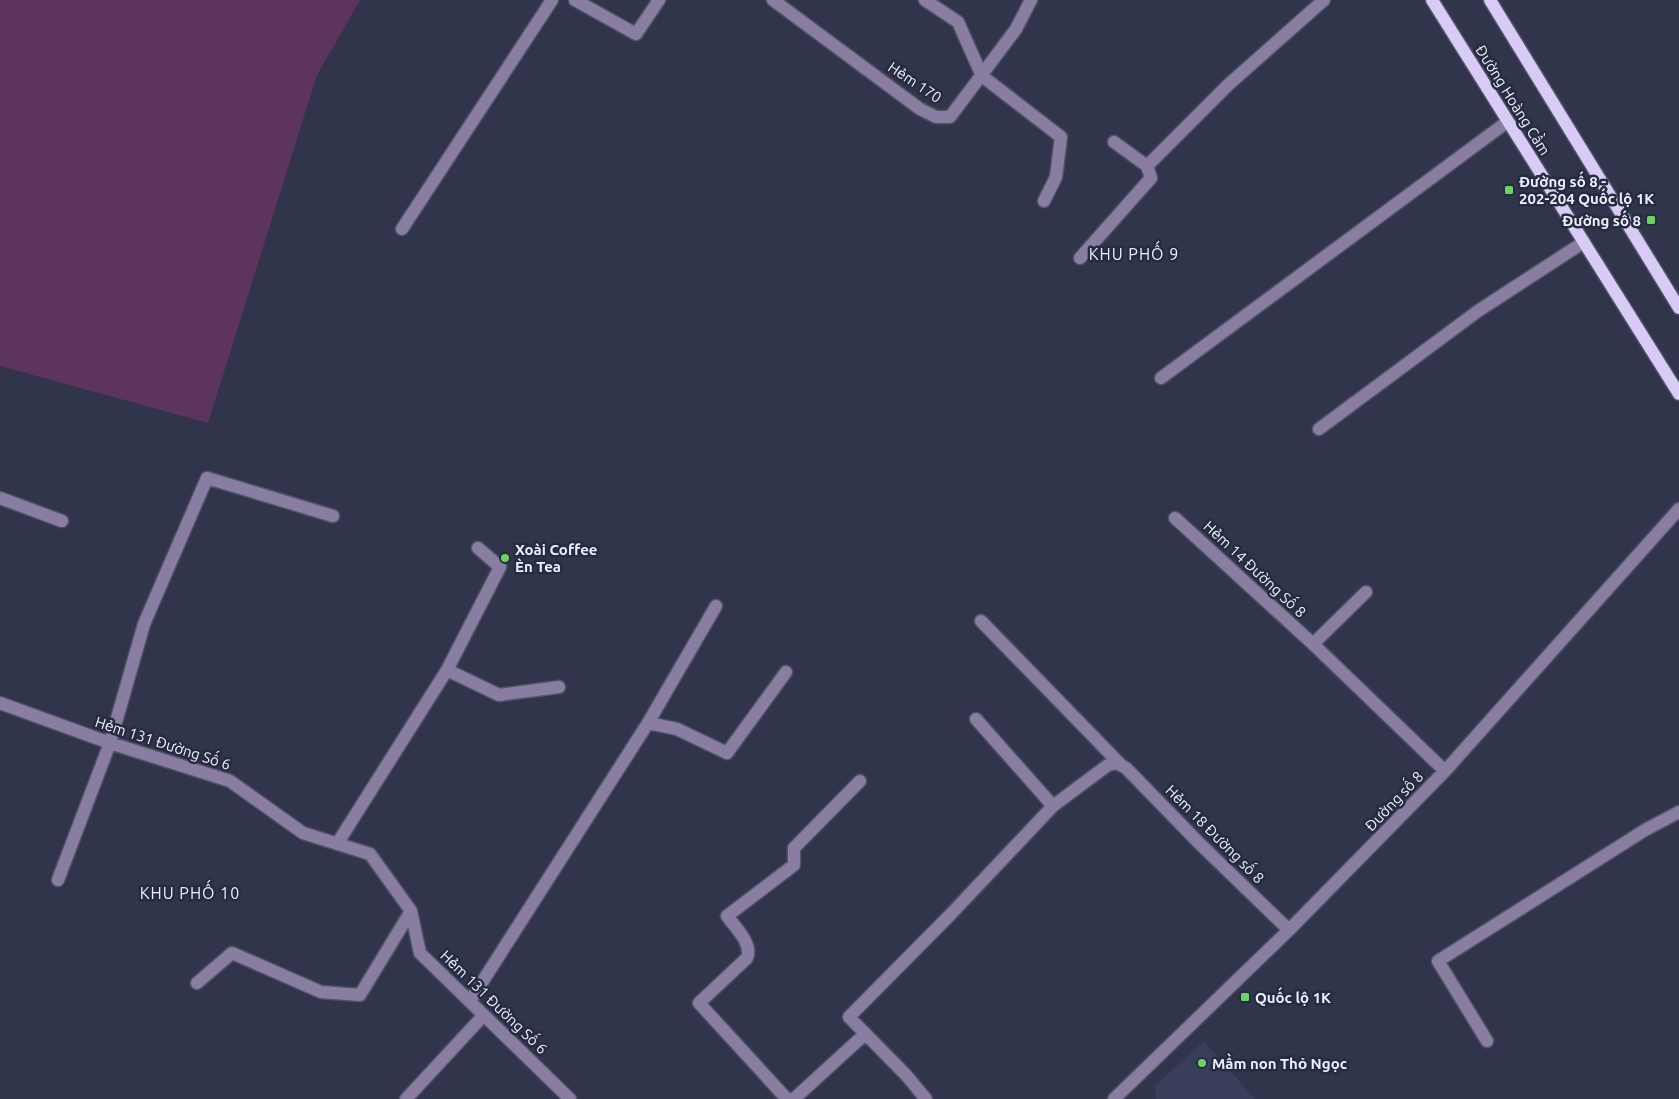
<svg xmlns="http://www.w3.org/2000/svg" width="1679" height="1099" viewBox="0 0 1679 1099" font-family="Ubuntu,sans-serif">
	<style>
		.built { fill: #393f5a }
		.green { fill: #5c345e }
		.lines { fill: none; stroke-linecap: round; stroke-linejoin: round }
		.minor-casing { stroke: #4e5368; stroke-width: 15 }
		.major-casing { stroke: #4e5368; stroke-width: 15 }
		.minor { stroke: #897ea1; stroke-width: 12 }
		.major { stroke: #d8cbf5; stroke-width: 12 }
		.poi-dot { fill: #69d464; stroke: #262b40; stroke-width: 2 }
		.labels { text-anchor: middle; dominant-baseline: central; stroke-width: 5; stroke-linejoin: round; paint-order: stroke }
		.street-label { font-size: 15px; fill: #ecf0fe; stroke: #262b40 }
		.poi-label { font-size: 15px; font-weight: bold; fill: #ecf0fe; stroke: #262b40; text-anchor: start }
		.neighbourhood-label { font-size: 16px; letter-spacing: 1px; fill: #ecf0fe; stroke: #262b40 }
	</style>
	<rect width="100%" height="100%" fill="#30354b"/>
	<path class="built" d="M 1204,1041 L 1255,1099 L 1156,1099 L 1155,1086 Z"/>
	<path class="green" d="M 0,0 L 360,0 L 317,75 L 208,423 L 0,366 Z"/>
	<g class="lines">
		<g class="minor-casing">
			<path id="minor" d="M 575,0 L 636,34 L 659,0
				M 773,0 L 920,109 L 936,117 L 950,117 L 1016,29 L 1031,0
				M 925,0 L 958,22 L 982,76 L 1061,137 L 1056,177 L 1044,201
				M 1114,142 L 1147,166 L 1228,85 L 1324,0
				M 402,229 L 552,0
				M 1080,258 L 1151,178 L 1147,166
				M 1161,378 L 1507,122
				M 1319,429 L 1478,311 L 1584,242
				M 0,498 L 62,521
				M 1175,518 L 1313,644
				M 1366,592 L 1313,644 L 1445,771
				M 981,621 L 1121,765
				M 447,670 L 500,567 L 478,548
				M 0,703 L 110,743 L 230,781 L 303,833 L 370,854 L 411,911 L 420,953 L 570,1099
				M 976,719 L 1053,806
				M 648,723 L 716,606
				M 337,844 L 447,670 L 499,695 L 559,687
				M 58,880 L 110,743 L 144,624 L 207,478 L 333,516
				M 197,983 L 232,953 L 321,992 L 360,995 L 411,911
				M 470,1001 L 648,723 L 677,729 L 727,753 L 786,672
				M 1487,1041 L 1438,961 L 1645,830 L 1679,812
				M 406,1099 L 483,1016
				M 790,1099 L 786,1098 L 699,1003 L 747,958 C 753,944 735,927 727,916 L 794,865 L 794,848 L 860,781
				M 791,1099 L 795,1098 L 865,1034
				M 926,1099 L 906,1075 L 849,1017 L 950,915 L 1053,806 L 1108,765 L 1117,763 L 1126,768 L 1200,844 L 1289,930
				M 1114,1099 L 1289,930 L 1445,771 L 1679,509"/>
		</g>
		<g class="major-casing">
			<path id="major" d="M 1432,0 L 1679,394
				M 1490,0 L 1679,308"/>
		</g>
		<use href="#minor" class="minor"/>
		<use href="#major" class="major"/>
	</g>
	<g class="poi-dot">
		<rect x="1504" y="185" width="10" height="10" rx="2.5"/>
		<rect x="1646" y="215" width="10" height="10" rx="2.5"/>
		<circle cx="505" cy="558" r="5"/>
		<rect x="1240" y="992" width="10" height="10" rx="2.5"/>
		<circle cx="1202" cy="1063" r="5"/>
	</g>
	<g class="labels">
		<g class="street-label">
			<text transform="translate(915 82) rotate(34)">Hẻm 170</text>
			<text transform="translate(1513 100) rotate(58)">Đường Hoàng Cầm</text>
			<text transform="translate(1255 569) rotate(43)">Hẻm 14 Đường Số 8</text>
			<text transform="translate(163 743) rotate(18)">Hẻm 131 Đường Số 6</text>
			<text transform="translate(1394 801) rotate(-46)">Đường số 8</text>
			<text transform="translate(1215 834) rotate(45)">Hẻm 18 Đường số 8</text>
			<text transform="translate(494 1002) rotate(44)">Hẻm 131 Đường Số 6</text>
		</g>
		<g class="poi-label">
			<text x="1519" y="181">Đường số 8 -<tspan x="1519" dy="17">202-204 Quốc lộ 1K</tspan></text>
			<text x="1641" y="220" text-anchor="end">Đường số 8</text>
			<text x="515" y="549">Xoài Coffee<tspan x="515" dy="17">Èn Tea</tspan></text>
			<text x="1255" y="997">Quốc lộ 1K</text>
			<text x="1212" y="1063">Mầm non Thỏ Ngọc</text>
		</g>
		<g class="neighbourhood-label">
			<text x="1134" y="254">KHU PHỐ 9</text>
			<text x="190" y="893">KHU PHỐ 10</text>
		</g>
	</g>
</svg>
